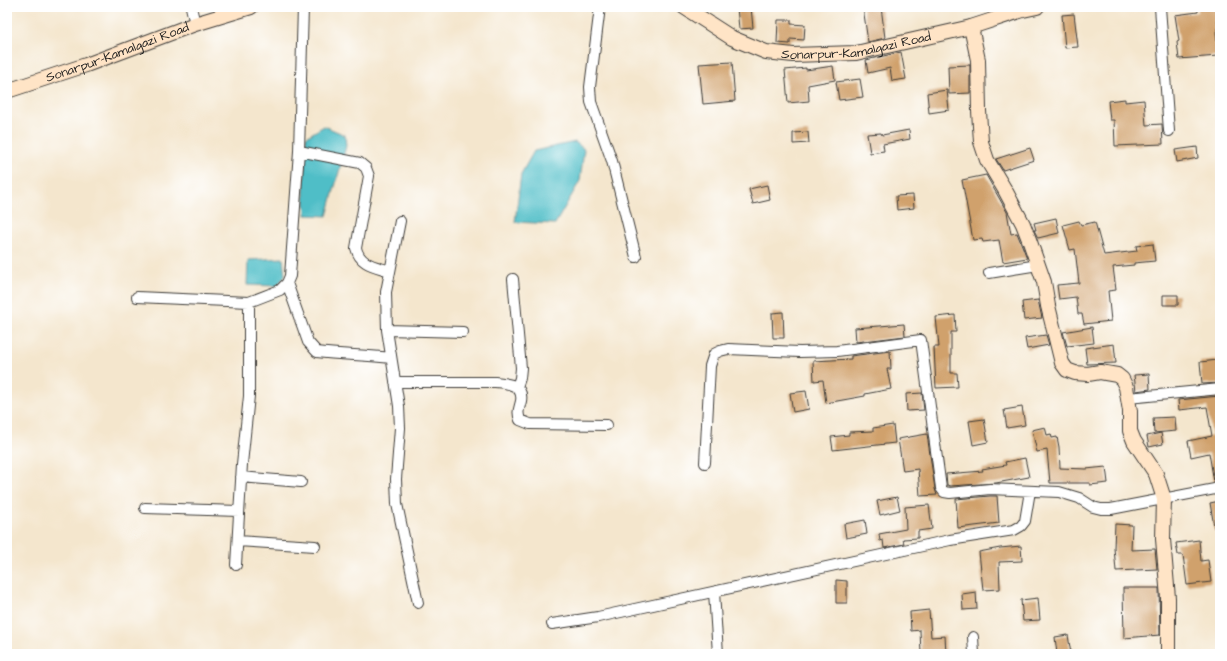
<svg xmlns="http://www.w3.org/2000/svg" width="1227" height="661" viewBox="0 0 1227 661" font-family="'Architects Daughter',sans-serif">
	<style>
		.water { fill: #50bec7; stroke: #366d72 }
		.building { fill: #d0a16c }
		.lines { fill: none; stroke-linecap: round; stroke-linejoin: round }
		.street-casing { stroke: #3c3a37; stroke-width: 12 }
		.secondary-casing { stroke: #3c3a37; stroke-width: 16 }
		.street { stroke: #fff; stroke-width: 10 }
		.secondary { stroke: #ffe4c6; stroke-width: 14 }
		.labels { text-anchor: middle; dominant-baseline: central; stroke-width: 4; stroke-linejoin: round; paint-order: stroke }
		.street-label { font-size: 13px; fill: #1c1c1c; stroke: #fff }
	</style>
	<rect width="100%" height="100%" fill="#fff"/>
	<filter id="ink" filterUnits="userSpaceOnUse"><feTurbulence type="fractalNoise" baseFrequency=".025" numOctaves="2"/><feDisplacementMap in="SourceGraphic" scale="8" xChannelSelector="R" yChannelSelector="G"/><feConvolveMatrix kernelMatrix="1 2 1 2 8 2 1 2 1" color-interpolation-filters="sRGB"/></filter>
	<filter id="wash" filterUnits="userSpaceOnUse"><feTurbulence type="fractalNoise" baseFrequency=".012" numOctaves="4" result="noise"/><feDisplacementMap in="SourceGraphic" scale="16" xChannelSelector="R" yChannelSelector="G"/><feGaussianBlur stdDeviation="0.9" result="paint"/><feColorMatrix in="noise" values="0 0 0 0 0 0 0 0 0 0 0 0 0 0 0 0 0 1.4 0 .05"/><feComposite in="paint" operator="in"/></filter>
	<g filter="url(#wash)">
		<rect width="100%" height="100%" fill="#f4e6cd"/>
		<path class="water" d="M 324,126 L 345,135 L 346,146 L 327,216 L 306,215 L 304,193 L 306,137 Z
			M 575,142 L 584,149 L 580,181 L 555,224 L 515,222 L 521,174 L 534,151 Z
			M 283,258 L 285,276 L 277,286 L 247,285 L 248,260 Z"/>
		<g id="blocks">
			<path class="building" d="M 737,7 L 751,7 L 753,28 L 739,29 Z
				M 863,7 L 881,7 L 885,38 L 868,42 Z
				M 1198,7 L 1216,7 L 1218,30 L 1216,31 L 1218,56 L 1179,59 L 1177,42 L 1179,41 L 1175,15 L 1198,12 Z
				M 1074,14 L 1078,47 L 1065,48 L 1062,15 Z
				M 778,20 L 791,20 L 791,24 L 805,25 L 804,40 L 790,39 L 790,44 L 777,43 Z
				M 901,52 L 906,79 L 892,81 L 890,68 L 868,73 L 866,60 Z
				M 732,62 L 735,101 L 703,104 L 699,64 Z
				M 970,65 L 970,93 L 949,94 L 948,66 Z
				M 833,66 L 835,80 L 808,85 L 809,101 L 788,103 L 785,70 L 806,68 L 806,70 Z
				M 860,79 L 863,97 L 839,100 L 836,82 Z
				M 947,90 L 949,110 L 929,113 L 927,93 Z
				M 1125,99 L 1125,102 L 1144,100 L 1146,125 L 1162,124 L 1163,144 L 1115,146 L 1114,120 L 1110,120 L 1108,101 Z
				M 909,130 L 910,139 L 883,144 L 884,151 L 870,153 L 867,134 L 881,133 L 882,135 Z
				M 808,132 L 809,143 L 793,144 L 793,133 Z
				M 1197,147 L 1198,158 L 1177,162 L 1175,150 Z
				M 1030,148 L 1034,160 L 1003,170 L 996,159 Z
				M 986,175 L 1007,212 L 1011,234 L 1017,233 L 1027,258 L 1003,262 L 999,240 L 983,242 L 982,239 L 973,240 L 962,180 Z
				M 767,185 L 770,200 L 753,204 L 749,189 Z
				M 913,195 L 914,208 L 897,210 L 896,196 Z
				M 1056,218 L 1059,233 L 1038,238 L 1034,230 L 1036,230 L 1034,223 Z
				M 1079,221 L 1081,225 L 1095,222 L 1104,255 L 1137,251 L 1136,246 L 1153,244 L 1155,261 L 1134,263 L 1134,265 L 1113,267 L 1116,290 L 1108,291 L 1111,321 L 1084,324 L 1082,314 L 1078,314 L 1076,297 L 1059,299 L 1057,285 L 1079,283 L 1075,249 L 1070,250 L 1063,225 Z
				M 1163,295 L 1178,295 L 1178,305 L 1163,305 Z
				M 1038,300 L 1042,318 L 1024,320 L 1022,302 Z
				M 783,312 L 784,338 L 773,338 L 772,313 Z
				M 955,315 L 956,332 L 951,332 L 951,373 L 957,373 L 958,387 L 936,388 L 934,347 L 939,347 L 936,317 Z
				M 904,324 L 905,336 L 856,342 L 855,328 Z
				M 1092,327 L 1094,343 L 1067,346 L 1063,332 Z
				M 1046,335 L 1049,345 L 1027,349 L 1025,338 Z
				M 1114,344 L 1116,363 L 1087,364 L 1085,348 Z
				M 890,351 L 891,369 L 887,369 L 891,389 L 865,394 L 865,396 L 826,403 L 823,380 L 814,381 L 813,361 L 851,359 L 851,356 Z
				M 1218,360 L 1220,383 L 1202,384 L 1200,362 Z
				M 1149,374 L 1150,389 L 1136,391 L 1134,375 Z
				M 806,391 L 809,409 L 793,412 L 790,393 Z
				M 922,393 L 924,410 L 907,411 L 906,394 Z
				M 1220,396 L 1220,482 L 1214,482 L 1209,453 L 1191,457 L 1188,441 L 1212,436 L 1207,407 L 1179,410 L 1178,400 Z
				M 1022,407 L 1025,425 L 1007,428 L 1004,410 Z
				M 1175,417 L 1176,431 L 1154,433 L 1153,418 Z
				M 984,419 L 988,442 L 973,445 L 969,421 Z
				M 893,425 L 895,443 L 833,450 L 831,437 L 849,435 L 849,432 L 873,431 L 873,428 Z
				M 1045,427 L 1047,435 L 1051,434 L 1052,438 L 1057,437 L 1059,447 L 1060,468 L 1086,469 L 1106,467 L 1108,483 L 1090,485 L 1090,483 L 1050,483 L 1047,450 L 1037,452 L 1032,430 Z
				M 1161,433 L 1163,444 L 1149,447 L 1147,436 Z
				M 927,434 L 935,489 L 937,495 L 920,496 L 918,469 L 903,471 L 898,439 Z
				M 1025,458 L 1029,477 L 996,483 L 950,486 L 947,485 L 946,474 L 983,471 L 982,469 L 1006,465 L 1005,462 Z
				M 990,496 L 997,496 L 999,523 L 958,528 L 956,499 Z
				M 897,497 L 900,510 L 880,515 L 877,501 Z
				M 1220,501 L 1220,531 L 1215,532 L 1210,503 Z
				M 929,505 L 932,529 L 918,531 L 918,538 L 903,539 L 904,544 L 884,548 L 883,540 L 880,541 L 879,534 L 906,529 L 905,507 Z
				M 865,520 L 867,534 L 846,538 L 844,524 Z
				M 1115,524 L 1132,525 L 1131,550 L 1155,549 L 1157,569 L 1116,571 L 1114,548 Z
				M 1199,540 L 1201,561 L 1208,560 L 1211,582 L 1187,585 L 1183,555 L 1178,555 L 1176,543 Z
				M 1021,546 L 1022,561 L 999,562 L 1000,589 L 983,590 L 979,552 L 1000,548 Z
				M 836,580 L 847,581 L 847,603 L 836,603 Z
				M 1123,588 L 1159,588 L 1160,635 L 1124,638 Z
				M 976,592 L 977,609 L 963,610 L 962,594 Z
				M 1038,598 L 1040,620 L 1023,621 L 1021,600 Z
				M 929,610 L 931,637 L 945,636 L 946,654 L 921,654 L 920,630 L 911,631 L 910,612 Z
				M 1068,635 L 1071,654 L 1057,654 L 1055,637 Z"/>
		</g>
	</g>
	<g filter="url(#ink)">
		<use href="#blocks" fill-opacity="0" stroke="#3c3a37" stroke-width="1"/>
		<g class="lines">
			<g class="street-casing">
				<path id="street" d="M 191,7 L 195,24
					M 600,7 L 590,87 L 591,102 L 612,161 L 636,257
					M 1160,7 L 1169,131
					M 299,151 L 360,163 L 366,168 L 369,176 L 356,248 C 360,265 375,266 390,271
					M 400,221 L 386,292 L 387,330 L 399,406 L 400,428 L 396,479 L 397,504 L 418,603
					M 989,273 L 1038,265
					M 513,279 L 521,368 L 520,378 L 517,387
					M 287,283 L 308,342 L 317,352 C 341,355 366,355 391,358
					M 137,297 L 249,302 L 280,290 L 287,283 L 290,276 L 299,151 L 303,7
					M 387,330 L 463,332
					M 395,382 L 494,382 C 506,383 524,384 521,401 C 519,410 517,411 520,420 L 530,424 L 607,425
					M 1128,398 L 1220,389
					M 705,463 L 710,366 L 714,354 L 720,351 L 728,349 L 800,352 L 837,351 L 921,340 L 941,488 L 944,492 L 950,493 L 990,489 L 1059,492 L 1079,498 L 1093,507 L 1101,509 L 1111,509 L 1220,488
					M 241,477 L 301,482
					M 145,508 L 239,511
					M 238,541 L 315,546
					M 236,565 L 242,464 L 249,396 L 249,302
					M 714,592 L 718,654
					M 552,624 L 598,617 L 950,540 L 1014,530 L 1021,526 L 1025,521 L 1030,491
					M 973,637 L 974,654"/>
			</g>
			<g class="secondary-casing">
				<g id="secondary">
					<path id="s1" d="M 684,7 L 732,38 L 766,52 L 793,55 L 856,53 L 971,27 L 1023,10 L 1037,7"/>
					<path d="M 971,27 L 978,60 L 979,111 L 981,142 L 987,160 L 1005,190 L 1023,224 L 1030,242 L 1044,282 L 1048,306 L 1062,363 L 1067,370 L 1075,373 L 1088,374 L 1100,372 L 1117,375 L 1122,379 L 1126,387 L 1130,411 L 1130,431 L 1134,441 L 1156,474 L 1164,499 L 1163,539 L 1168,598 L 1168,654"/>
					<path id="s2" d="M 7,91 L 86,65 L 195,24 L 251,7"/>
				</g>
			</g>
			<use href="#street" class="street"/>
			<use href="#secondary" class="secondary"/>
		</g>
	</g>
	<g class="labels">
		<g class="street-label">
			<text stroke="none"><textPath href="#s1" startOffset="185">Sonarpur-Kamalgazi Road</textPath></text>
			<text stroke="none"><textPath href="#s2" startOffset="117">Sonarpur-Kamalgazi Road</textPath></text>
		</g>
	</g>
	<rect width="1227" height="661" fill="none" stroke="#fff" stroke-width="24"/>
</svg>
